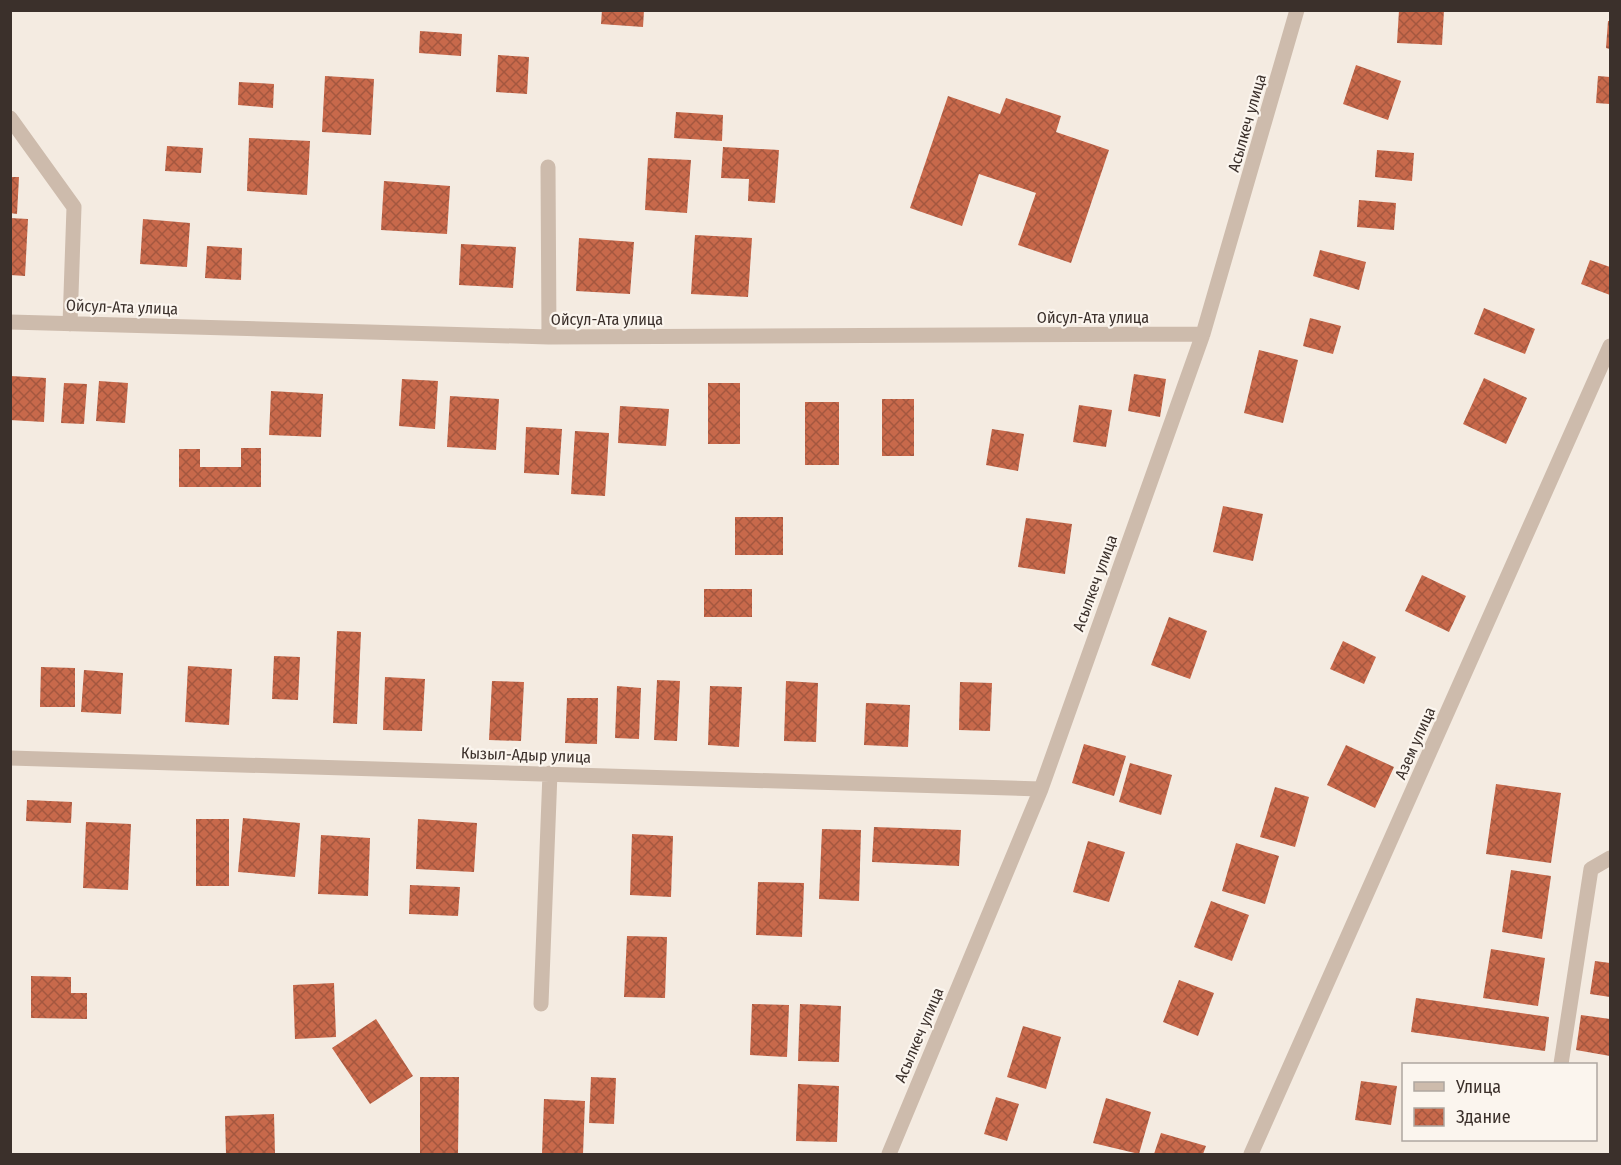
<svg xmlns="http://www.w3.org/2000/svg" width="1621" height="1165" viewBox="0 0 1621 1165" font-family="'Fira Sans Condensed',sans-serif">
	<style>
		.building { fill: url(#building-cross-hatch) }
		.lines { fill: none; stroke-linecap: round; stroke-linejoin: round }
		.minor { stroke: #cdbbac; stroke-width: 15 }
		.labels { text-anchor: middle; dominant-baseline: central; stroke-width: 4.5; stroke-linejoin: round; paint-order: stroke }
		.street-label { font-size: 16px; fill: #3b302b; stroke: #fbf5ee }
	</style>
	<defs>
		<pattern id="building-cross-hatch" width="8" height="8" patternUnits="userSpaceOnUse" patternTransform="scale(1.5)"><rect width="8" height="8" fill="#c8694b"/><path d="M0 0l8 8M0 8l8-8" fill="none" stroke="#a4573f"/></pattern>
	</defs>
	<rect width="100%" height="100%" fill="#f4ebe1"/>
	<path class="building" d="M 602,10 L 644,10 L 643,27 L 601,24 Z
		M 1399,10 L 1444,10 L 1442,45 L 1397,43 Z
		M 1608,21 L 1610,21 L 1610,49 L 1606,48 Z
		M 420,31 L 462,34 L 461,56 L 419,53 Z
		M 498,55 L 529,57 L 527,94 L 496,92 Z
		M 1356,65 L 1401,81 L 1388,120 L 1343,104 Z
		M 325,76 L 374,79 L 371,135 L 322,132 Z
		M 1598,76 L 1610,77 L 1610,104 L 1596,103 Z
		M 239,82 L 274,84 L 273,108 L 238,105 Z
		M 948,96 L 1000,114 L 1006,98 L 1061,116 L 1056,132 L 1109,150 L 1071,263 L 1018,245 L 1036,193 L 979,174 L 962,226 L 910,208 Z
		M 676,112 L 723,115 L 722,141 L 674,138 Z
		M 249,138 L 310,141 L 307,195 L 247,191 Z
		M 167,146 L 203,148 L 201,173 L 165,171 Z
		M 723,147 L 779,150 L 775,203 L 748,201 L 749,179 L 721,178 Z
		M 1377,150 L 1414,153 L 1412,181 L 1375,177 Z
		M 648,158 L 691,160 L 687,213 L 645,210 Z
		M 10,177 L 19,177 L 17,214 L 10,213 Z
		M 384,181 L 450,186 L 447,234 L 381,230 Z
		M 1359,200 L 1396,203 L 1394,230 L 1357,227 Z
		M 10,218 L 28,219 L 25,276 L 10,275 Z
		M 143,219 L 190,223 L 187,267 L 140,264 Z
		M 695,235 L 752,238 L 748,297 L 691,294 Z
		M 579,238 L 634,242 L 630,294 L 576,291 Z
		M 461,244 L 516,247 L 513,288 L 459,285 Z
		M 207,246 L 242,248 L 241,280 L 205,278 Z
		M 1320,250 L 1366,262 L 1359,290 L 1313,276 Z
		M 1590,260 L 1610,267 L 1610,295 L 1581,284 Z
		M 1484,308 L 1535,329 L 1525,354 L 1474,334 Z
		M 1310,318 L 1341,326 L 1333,354 L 1303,346 Z
		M 1259,350 L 1298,360 L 1283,423 L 1244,413 Z
		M 1134,374 L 1166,379 L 1160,417 L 1128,411 Z
		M 10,376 L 46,378 L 44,422 L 10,420 Z
		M 1484,378 L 1527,398 L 1506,444 L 1463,424 Z
		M 402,379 L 438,381 L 435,429 L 399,426 Z
		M 99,381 L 128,383 L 125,423 L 96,421 Z
		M 64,383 L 87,384 L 84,424 L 61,423 Z
		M 708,383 L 740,383 L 740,444 L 708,444 Z
		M 271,391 L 323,394 L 321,437 L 269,435 Z
		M 450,396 L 499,399 L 496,450 L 447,447 Z
		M 882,399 L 914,399 L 914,456 L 882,456 Z
		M 805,402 L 839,402 L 839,465 L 805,465 Z
		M 1079,405 L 1112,410 L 1106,447 L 1073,442 Z
		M 620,406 L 669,409 L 666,446 L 618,443 Z
		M 526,427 L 562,429 L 559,475 L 524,473 Z
		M 992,429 L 1024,434 L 1018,471 L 986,465 Z
		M 575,431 L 609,433 L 605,496 L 571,494 Z
		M 241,448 L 261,448 L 261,487 L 179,487 L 179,449 L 200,449 L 200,467 L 241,467 Z
		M 1223,506 L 1263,514 L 1253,561 L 1213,552 Z
		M 735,517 L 783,517 L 783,555 L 735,555 Z
		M 1026,518 L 1072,524 L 1065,574 L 1018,567 Z
		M 1422,575 L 1466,596 L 1449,632 L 1405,611 Z
		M 704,589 L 752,589 L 752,617 L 704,617 Z
		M 1169,617 L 1207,631 L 1190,679 L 1151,665 Z
		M 337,631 L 361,632 L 357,724 L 333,723 Z
		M 1343,641 L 1376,657 L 1364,684 L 1330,669 Z
		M 274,656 L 300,657 L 298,700 L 272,699 Z
		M 188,666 L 232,669 L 229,725 L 185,722 Z
		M 41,667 L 75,668 L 75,707 L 40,707 Z
		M 84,670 L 123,673 L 121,714 L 81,712 Z
		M 385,677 L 425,679 L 422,731 L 383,730 Z
		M 657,680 L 680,681 L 677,741 L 654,740 Z
		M 492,681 L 524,682 L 521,741 L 489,740 Z
		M 786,681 L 818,683 L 816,742 L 784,741 Z
		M 960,682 L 992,683 L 990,731 L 959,730 Z
		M 617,686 L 641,688 L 639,739 L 615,738 Z
		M 710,686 L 742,687 L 739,747 L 708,745 Z
		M 567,698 L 598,698 L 597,744 L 565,743 Z
		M 866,703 L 910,705 L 908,747 L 864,745 Z
		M 1084,744 L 1126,756 L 1114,796 L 1072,783 Z
		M 1346,745 L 1394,767 L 1375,808 L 1327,785 Z
		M 1130,763 L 1172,775 L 1161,815 L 1119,802 Z
		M 1496,784 L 1561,793 L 1551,863 L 1486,854 Z
		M 1275,787 L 1309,797 L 1295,847 L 1260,837 Z
		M 27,800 L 72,802 L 71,823 L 26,821 Z
		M 243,818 L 300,823 L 295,877 L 238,872 Z
		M 196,819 L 229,819 L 229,886 L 196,886 Z
		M 418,819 L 477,823 L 474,872 L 416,869 Z
		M 86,822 L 131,824 L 128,890 L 83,888 Z
		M 874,827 L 961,830 L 959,866 L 872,862 Z
		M 822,829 L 861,830 L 859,901 L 819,899 Z
		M 632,834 L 673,836 L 671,897 L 630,895 Z
		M 321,835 L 370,838 L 368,896 L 318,894 Z
		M 1088,841 L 1125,852 L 1109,902 L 1073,892 Z
		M 1236,843 L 1279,856 L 1265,904 L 1222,891 Z
		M 1511,870 L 1551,876 L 1542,939 L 1502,932 Z
		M 758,882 L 804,883 L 802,937 L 756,935 Z
		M 410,885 L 460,887 L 458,916 L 409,914 Z
		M 1211,901 L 1249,915 L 1232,961 L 1194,947 Z
		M 627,936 L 667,937 L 665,998 L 624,997 Z
		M 1491,949 L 1545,958 L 1538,1006 L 1483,998 Z
		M 1595,961 L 1610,963 L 1610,997 L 1590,994 Z
		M 31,976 L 71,977 L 71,993 L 87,993 L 87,1019 L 31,1018 Z
		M 1179,980 L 1214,993 L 1198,1036 L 1163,1022 Z
		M 334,983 L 336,1037 L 295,1039 L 293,985 Z
		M 1416,998 L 1549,1017 L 1545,1051 L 1411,1032 Z
		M 752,1004 L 789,1005 L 787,1057 L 750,1055 Z
		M 800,1004 L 841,1006 L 839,1062 L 798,1061 Z
		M 1581,1015 L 1610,1019 L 1610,1056 L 1576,1050 Z
		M 376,1019 L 413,1076 L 370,1104 L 332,1048 Z
		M 1023,1026 L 1061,1037 L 1046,1089 L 1007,1077 Z
		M 420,1077 L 459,1077 L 458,1154 L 420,1154 Z
		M 591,1077 L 616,1078 L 614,1124 L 589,1123 Z
		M 1361,1081 L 1397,1086 L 1391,1125 L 1355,1120 Z
		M 798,1084 L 839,1086 L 837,1142 L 796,1141 Z
		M 996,1097 L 1019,1104 L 1007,1141 L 984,1134 Z
		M 1106,1098 L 1151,1112 L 1139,1154 L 1093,1143 Z
		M 544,1099 L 585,1101 L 583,1154 L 542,1154 Z
		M 274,1114 L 275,1154 L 226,1154 L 225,1116 Z
		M 1161,1133 L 1206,1146 L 1203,1154 L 1154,1154 Z"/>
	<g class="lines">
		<path class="minor" d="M 10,118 L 74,207 L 70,324
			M 548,167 L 549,337
			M 10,322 L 549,337 L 1203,334
			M 10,758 L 1041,789
			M 541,1004 L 550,773
			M 1561,1064 L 1591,869 L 1610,858
			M 889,1154 L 1041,789 L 1203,334 L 1297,10
			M 1251,1154 L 1610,346"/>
	</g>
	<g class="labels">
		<g class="street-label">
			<text transform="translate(1247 123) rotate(-74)">Асылкеч улица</text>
			<text transform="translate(122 307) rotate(2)">Ойсул-Ата улица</text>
			<text x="1093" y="317">Ойсул-Ата улица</text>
			<text x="607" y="319">Ойсул-Ата улица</text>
			<text transform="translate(1095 583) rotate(-70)">Асылкеч улица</text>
			<text transform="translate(1415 743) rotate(-66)">Азем улица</text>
			<text transform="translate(526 755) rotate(2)">Кызыл-Адыр улица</text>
			<text transform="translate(919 1035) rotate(-67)">Асылкеч улица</text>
		</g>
	</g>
	<rect width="1621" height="1165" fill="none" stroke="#3b302b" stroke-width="24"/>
	<rect x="1402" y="1063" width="195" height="78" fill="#fbf5ee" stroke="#aea6a0" stroke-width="1.5"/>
	<rect x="1414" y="1082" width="30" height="9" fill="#cdbbac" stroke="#aea6a0" stroke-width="1.5"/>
	<text x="1456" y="1093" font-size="18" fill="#3b302b">Улица</text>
	<rect x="1414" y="1108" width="30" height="18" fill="url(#building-cross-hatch)" stroke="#aea6a0" stroke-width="1.5"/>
	<text x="1456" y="1123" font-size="18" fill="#3b302b">Здание</text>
</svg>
